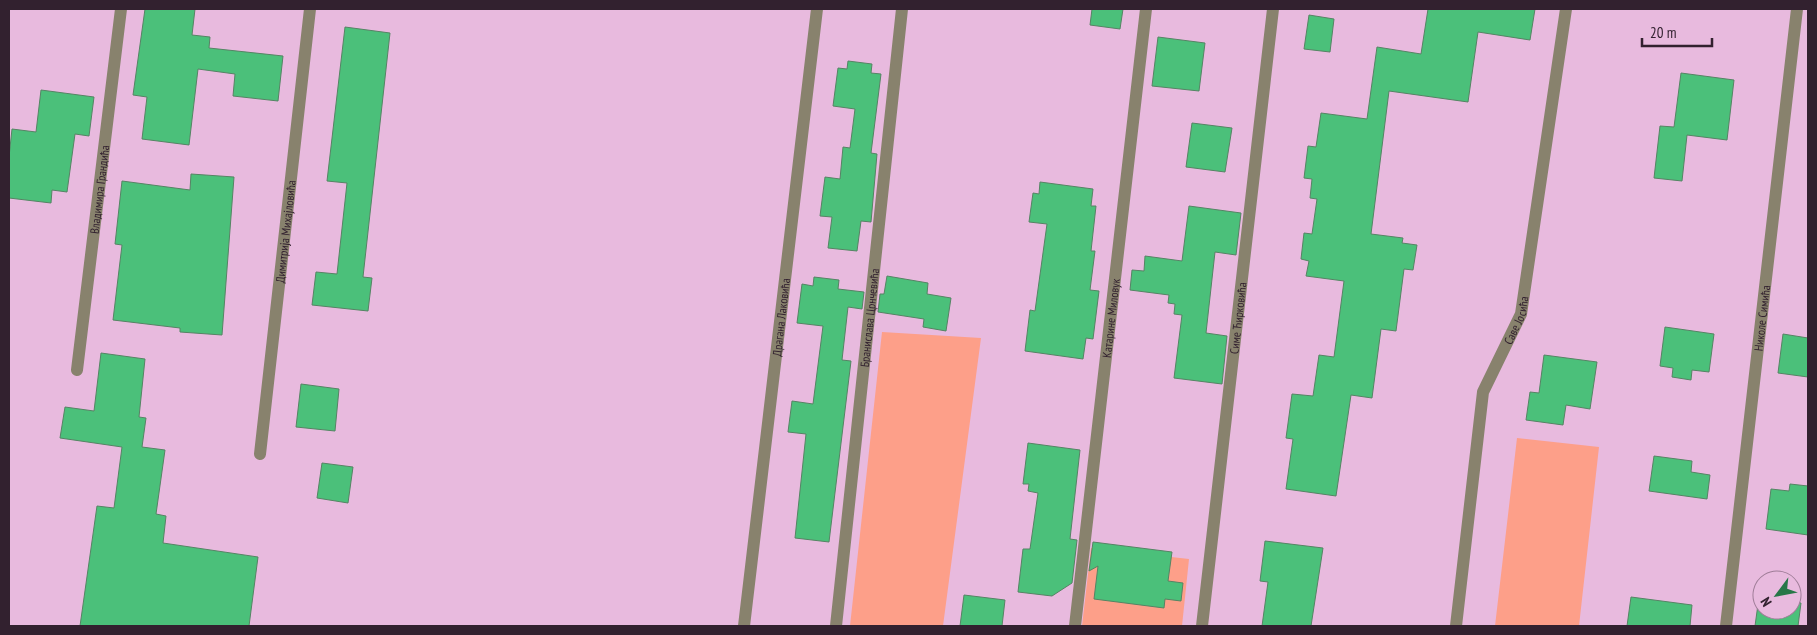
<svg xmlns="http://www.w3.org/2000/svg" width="1817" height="635" viewBox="0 0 1817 635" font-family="'PT Sans Narrow',sans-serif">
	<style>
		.green { fill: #fd9f89 }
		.building { fill: #4bc07a; stroke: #558464 }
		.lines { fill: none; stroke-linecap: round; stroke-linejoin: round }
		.minor { stroke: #88826d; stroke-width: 12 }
		.labels { text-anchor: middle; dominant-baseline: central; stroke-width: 5; stroke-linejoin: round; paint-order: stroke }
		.street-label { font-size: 12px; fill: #32212f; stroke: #e8bade }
	</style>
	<rect width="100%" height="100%" fill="#e8bade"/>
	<path class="green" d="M 882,332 L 981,338 L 943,626 L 850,626 Z
		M 1517,438 L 1599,447 L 1579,626 L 1495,626 Z
		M 1091,548 L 1189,559 L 1182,626 L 1082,626 Z"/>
	<path class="building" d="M 145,9 L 195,9 L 192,35 L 210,37 L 209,48 L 283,56 L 278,101 L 233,96 L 235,74 L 198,69 L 189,145 L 142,139 L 147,97 L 133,95 Z
		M 1092,9 L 1123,9 L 1120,29 L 1090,25 Z
		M 1428,9 L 1535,9 L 1530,40 L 1478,32 L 1468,102 L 1389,91 L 1371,234 L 1403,238 L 1402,243 L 1417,245 L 1413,270 L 1404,269 L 1396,331 L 1381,329 L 1372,398 L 1351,395 L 1336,496 L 1286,489 L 1293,439 L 1286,438 L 1292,394 L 1313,396 L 1319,355 L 1334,357 L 1344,281 L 1306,276 L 1309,261 L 1301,259 L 1304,233 L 1312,234 L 1317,199 L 1310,198 L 1312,179 L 1304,178 L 1308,146 L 1316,147 L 1321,113 L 1367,119 L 1377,47 L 1421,54 Z
		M 1309,15 L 1334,19 L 1330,52 L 1304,49 Z
		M 345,27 L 390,33 L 363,277 L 372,278 L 368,311 L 312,305 L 316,272 L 337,274 L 347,183 L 327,181 Z
		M 1158,37 L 1205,43 L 1199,91 L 1152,86 Z
		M 848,61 L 872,64 L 871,73 L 881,74 L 871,153 L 877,154 L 871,222 L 861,221 L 857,251 L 828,248 L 832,217 L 820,216 L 825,177 L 840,179 L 843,147 L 850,148 L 855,109 L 833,106 L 838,68 L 847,69 Z
		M 1681,73 L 1734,80 L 1727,140 L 1687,135 L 1682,181 L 1654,178 L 1660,126 L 1674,127 Z
		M 41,90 L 94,97 L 89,136 L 75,134 L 67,192 L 52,190 L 51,203 L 9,198 L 9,157 L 12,129 L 36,132 Z
		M 1192,123 L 1232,128 L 1225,172 L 1186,167 Z
		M 191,174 L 234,177 L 222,335 L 180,332 L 180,328 L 113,320 L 122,245 L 115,244 L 122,181 L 190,190 Z
		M 1040,182 L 1093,189 L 1091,206 L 1096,206 L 1091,251 L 1095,251 L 1090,290 L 1099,291 L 1093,339 L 1086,338 L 1083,359 L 1025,351 L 1030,310 L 1035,311 L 1047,224 L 1029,222 L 1033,193 L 1039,194 Z
		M 1189,206 L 1241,213 L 1236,255 L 1215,252 L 1206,333 L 1227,336 L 1222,384 L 1174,378 L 1182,315 L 1174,314 L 1175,304 L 1168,303 L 1169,295 L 1130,290 L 1132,270 L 1144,271 L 1145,256 L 1182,261 Z
		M 887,276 L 928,283 L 927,294 L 951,298 L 946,331 L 923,327 L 924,319 L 878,312 L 880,294 L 884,294 Z
		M 814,277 L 839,280 L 838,289 L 864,292 L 862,309 L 848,307 L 842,360 L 851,361 L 829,542 L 795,538 L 806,434 L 788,432 L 792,401 L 813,404 L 823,326 L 797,323 L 802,284 L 813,286 Z
		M 1665,327 L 1714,334 L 1709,372 L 1692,370 L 1691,380 L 1672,377 L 1673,368 L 1660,366 Z
		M 1783,334 L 1808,338 L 1808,377 L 1778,373 Z
		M 101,353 L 145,359 L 139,417 L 146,418 L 142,447 L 165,450 L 156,514 L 166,516 L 163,543 L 258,557 L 249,626 L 80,626 L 97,506 L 114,508 L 122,447 L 60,438 L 65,407 L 94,411 Z
		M 1544,355 L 1597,362 L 1590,409 L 1566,405 L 1563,425 L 1526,420 L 1530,392 L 1539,393 Z
		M 301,384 L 339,389 L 335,431 L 296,427 Z
		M 1028,443 L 1080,450 L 1070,539 L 1077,540 L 1072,583 L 1052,596 L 1018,592 L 1023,549 L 1030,549 L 1038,493 L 1028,491 L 1029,484 L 1023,484 Z
		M 1654,456 L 1692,461 L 1691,472 L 1710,475 L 1707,499 L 1649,491 Z
		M 322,463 L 353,467 L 348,503 L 317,498 Z
		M 1790,484 L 1808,486 L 1808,535 L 1766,529 L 1771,489 L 1789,491 Z
		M 1265,541 L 1323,548 L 1311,626 L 1262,626 L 1268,582 L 1260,581 Z
		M 1093,542 L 1172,552 L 1168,581 L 1183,583 L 1181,601 L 1165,599 L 1164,608 L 1094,599 L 1098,566 L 1089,571 Z
		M 964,595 L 1005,600 L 1002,626 L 960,626 Z
		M 1631,597 L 1692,605 L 1690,626 L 1627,626 Z
		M 1759,597 L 1762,598 L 1762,610 L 1792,610 L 1792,602 L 1801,603 L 1798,626 L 1755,626 Z"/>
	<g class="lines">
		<g class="minor">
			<path id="s1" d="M 77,370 L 121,9"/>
			<path id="s2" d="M 260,454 L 310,9"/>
			<path id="s3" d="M 744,626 L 817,9"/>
			<path id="s4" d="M 836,626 L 902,9"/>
			<path id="s5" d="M 1075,626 L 1146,9"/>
			<path id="s6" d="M 1202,626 L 1273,9"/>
			<path id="s7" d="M 1456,626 L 1483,392 L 1521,314 L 1566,9"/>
			<path id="s8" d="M 1726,626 L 1797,9"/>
		</g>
	</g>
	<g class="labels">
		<g class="street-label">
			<text stroke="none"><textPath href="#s1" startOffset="182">Владимира Грандића</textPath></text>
			<text stroke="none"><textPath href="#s2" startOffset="224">Димитрија Михајловића</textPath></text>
			<text stroke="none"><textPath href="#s8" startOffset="310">Николе Симића</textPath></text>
			<text stroke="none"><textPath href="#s3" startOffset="311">Драгана Лаковића</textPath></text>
			<text stroke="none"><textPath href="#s4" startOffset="310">Бранислава Црнчевића</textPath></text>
			<text stroke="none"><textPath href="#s5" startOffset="310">Катарине Миловук</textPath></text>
			<text stroke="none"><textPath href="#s6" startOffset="310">Симе Ћирковића</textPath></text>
			<text stroke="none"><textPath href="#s7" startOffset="315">Саве Јосића</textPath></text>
		</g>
	</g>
	<rect width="1817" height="635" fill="none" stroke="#32212f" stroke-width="20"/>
	<g transform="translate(1777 595) rotate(238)"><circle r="24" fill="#e8bade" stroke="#9f7d98"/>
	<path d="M0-4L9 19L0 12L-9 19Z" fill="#277748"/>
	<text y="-8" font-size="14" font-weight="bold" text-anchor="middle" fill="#32212f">N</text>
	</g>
	<path d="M1642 38v8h70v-8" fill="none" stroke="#32212f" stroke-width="2.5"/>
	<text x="1650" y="38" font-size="15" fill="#32212f" stroke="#e8bade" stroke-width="4" paint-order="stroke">20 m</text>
</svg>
